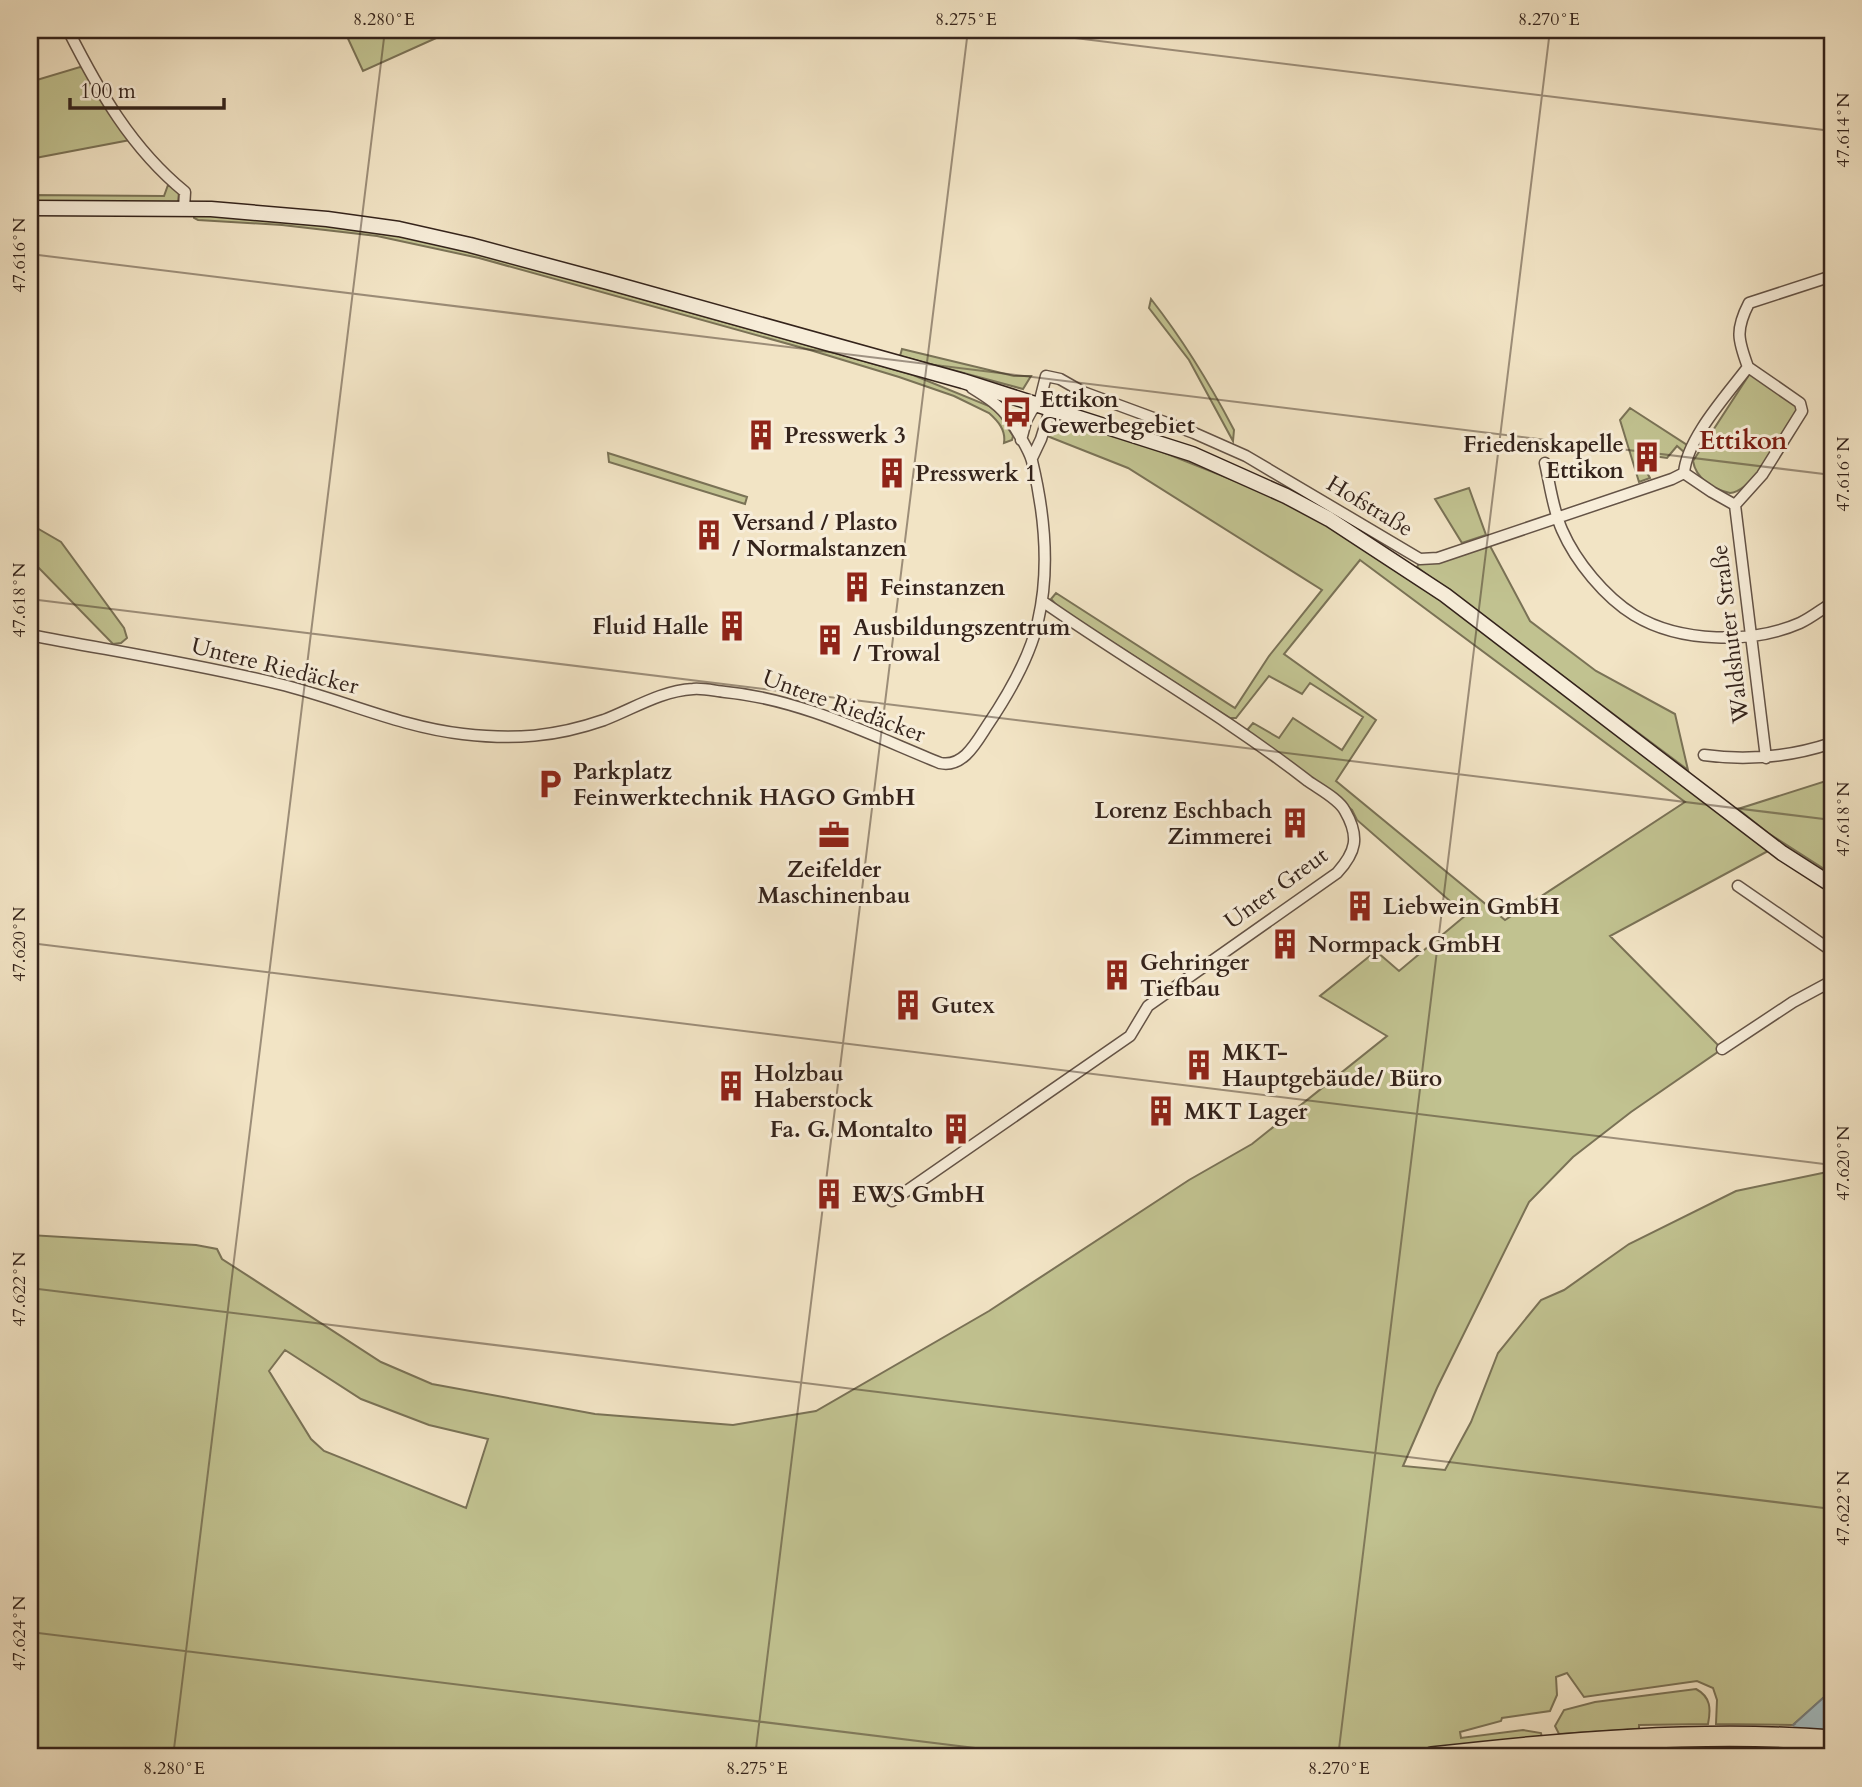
<svg xmlns="http://www.w3.org/2000/svg" width="1862" height="1787" viewBox="0 0 1862 1787" font-family="Cardo,serif">
	<style>
		.green { fill: #c1c290; stroke: #7a7256; stroke-width: 2; fill-rule: evenodd }
		.water { fill: #a2bbc0; stroke: #767e7e; stroke-width: 2 }
		.lines { fill: none; stroke-linecap: round; stroke-linejoin: round }
		.river { stroke: #a2bbc0; stroke-width: 19 }
		.street-casing { stroke: #645346; stroke-width: 13 }
		.secondary-casing { stroke: #34231b; stroke-width: 17 }
		.highway-casing { stroke: #34231b; stroke-width: 22 }
		.street { stroke: #f7edd9; stroke-width: 10 }
		.secondary { stroke: #f7edd9; stroke-width: 14 }
		.highway { stroke: #f2e4c5; stroke-width: 19 }
		.ticks { fill: none; stroke: #34231b; stroke-width: 2; stroke-opacity: 0.45 }
		.labels { text-anchor: middle; dominant-baseline: central; stroke-width: 6; stroke-linejoin: round; paint-order: stroke }
		.poi-label { font-size: 23px; font-weight: bold; fill: #34231b; stroke: #f7edd9; text-anchor: start }
		.street-label { font-size: 23px; fill: #34231b; stroke: #f7edd9 }
		.quarter-label { font-size: 26px; font-weight: bold; fill: #7a1f14; stroke: #f7edd9 }
		.neatline { fill: none; stroke: #34231b; stroke-width: 2.5 }
		.ticks-label { font-size: 18px; text-anchor: middle; fill: #34231b }
	</style>
	<rect width="100%" height="100%" fill="#f2e4c5"/>
	<filter id="stains"><feTurbulence type="fractalNoise" baseFrequency=".00286" numOctaves="4"/><feColorMatrix values="0 0 0 0 .2 0 0 0 0 .09 0 0 0 0 .02 0 0 0 .5 -.17"/></filter>
	<radialGradient id="worn" r=".72"><stop offset=".6" stop-color="#630" stop-opacity="0"/><stop offset="1" stop-color="#630" stop-opacity=".3"/></radialGradient>
	<path class="green" d="M 344,30 L 454,30 L 363,71 Z
		M 80,67 L 83,68 L 98,97 L 130,140 L 30,159 L 30,82 Z
		M 168,185 L 179,192 L 178,202 L 30,202 L 30,195 L 164,196 Z
		M 194,215 L 282,219 L 387,233 L 486,255 L 913,375 L 989,406 L 999,414 L 1013,436 L 1012,440 L 1004,443 C 1006,430 998,421 989,413 L 954,396 L 899,377 L 810,350 L 479,258 L 377,236 L 282,225 L 198,220 L 194,218 Z
		M 1151,299 C 1184,341 1210,384 1234,430 L 1233,441 L 1189,360 L 1149,308 Z
		M 902,349 L 1014,376 L 1031,376 L 1023,389 L 900,356 Z
		M 1749,375 L 1752,375 L 1799,408 C 1785,429 1755,491 1730,493 C 1713,489 1696,479 1693,461 Z
		M 1630,408 L 1687,445 L 1684,452 L 1677,446 L 1667,458 L 1653,456 L 1650,449 L 1642,447 C 1636,458 1645,469 1650,478 L 1639,482 L 1620,420 Z
		M 1073,423 L 1160,451 L 1253,488 L 1323,522 L 1443,600 L 1768,851 L 1610,936 L 1722,1049 L 1631,1112 L 1573,1157 L 1529,1202 L 1437,1388 L 1403,1466 L 1445,1470 L 1471,1422 L 1498,1353 L 1541,1300 L 1564,1290 L 1629,1244 L 1736,1191 L 1832,1171 L 1832,1690 L 1793,1725 L 1716,1724 L 1717,1700 L 1713,1688 L 1697,1681 L 1584,1697 L 1567,1673 L 1556,1677 L 1557,1695 L 1550,1711 L 1502,1718 L 1501,1721 L 1460,1732 L 1461,1738 L 1523,1730 L 1541,1733 L 1542,1738 L 1418,1752 L 1390,1757 L 30,1757 L 30,1235 L 196,1245 L 217,1249 L 222,1259 L 381,1362 L 432,1384 L 595,1414 L 733,1425 L 816,1411 L 989,1311 L 1189,1180 L 1252,1144 L 1387,1036 L 1320,996 L 1376,951 L 1399,971 L 1466,915 L 1357,820 L 1352,810 L 1250,734 L 1248,729 L 1253,723 L 1279,738 L 1293,718 L 1342,750 L 1363,717 L 1310,683 L 1302,694 L 1269,676 L 1236,718 L 1230,718 L 1058,607 L 1051,599 L 1056,593 L 1235,708 L 1269,656 L 1322,590 L 1128,468 L 1047,436 L 1054,426 ZM 1360,560 L 1685,802 L 1505,920 L 1336,781 L 1376,720 L 1284,654 ZM 285,1350 L 361,1399 L 429,1425 L 488,1439 L 466,1508 L 324,1451 L 311,1439 L 269,1371 Z
		M 608,453 L 747,497 L 745,504 L 609,462 Z
		M 1469,488 L 1486,535 L 1462,543 L 1435,499 Z
		M 30,524 L 61,542 L 124,628 L 127,638 L 121,643 L 113,644 L 37,566 L 30,562 Z
		M 1489,544 L 1530,621 L 1596,671 L 1675,714 L 1688,770 L 1417,567 L 1420,562 Z
		M 1832,779 L 1832,874 L 1768,833 L 1738,809 Z
		M 1696,1689 C 1711,1697 1711,1709 1708,1724 L 1639,1725 L 1639,1729 L 1559,1734 L 1555,1726 L 1564,1710 L 1595,1702 Z
		M 1642,1749 L 1642,1752 L 1678,1750 L 1669,1757 L 1520,1757 Z"/>
	<path class="water" d="M 1832,1690 L 1832,1727 L 1793,1725 Z
		M 1761,1749 L 1832,1752 L 1827,1757 L 1746,1757 Z"/>
	<g class="lines">
		<path class="river" d="M 1766,1757 L 1832,1711"/>
		<g class="street-casing">
			<path id="street" d="M 68,30 C 99,91 131,148 185,192 L 184,208
				M 1748,367 C 1738,340 1735,330 1749,303 L 1832,276
				M 1021,440 L 1026,421 L 1032,410 L 1039,404 L 1046,376 L 1060,379 L 1083,392 L 1194,433 L 1246,456 L 1420,559 L 1438,558 L 1672,479 L 1684,473
				M 1032,458 L 1041,439 L 1051,407
				M 1545,463 C 1550,485 1553,510 1562,530 C 1576,562 1605,597 1634,615 C 1680,643 1752,644 1800,623 C 1811,618 1822,609 1832,603
				M 1684,473 C 1687,438 1727,395 1748,367
				M 1684,473 L 1712,492 L 1735,505
				M 1735,505 L 1766,758
				M 1735,505 L 1762,475 L 1802,411 L 1800,403 L 1748,367
				M 30,635 C 113,651 197,664 279,684 C 341,699 400,727 463,734 C 514,740 555,737 604,720 C 633,709 660,691 693,689 C 703,688 715,691 725,692 C 800,699 871,735 940,763 C 963,768 976,743 987,726 C 1008,695 1030,658 1038,621 C 1050,570 1044,511 1032,461 C 1029,450 1016,429 1009,419 C 1001,406 985,396 972,388
				M 1704,755 C 1748,761 1790,757 1832,743
				M 1738,886 L 1832,951
				M 1722,1049 L 1793,1002 L 1832,981
				M 892,1201 L 1130,1036 L 1148,1006 L 1337,873 C 1356,852 1360,837 1345,811 C 1339,799 1319,789 1308,781 C 1223,715 1129,662 1042,601"/>
		</g>
		<g class="secondary-casing">
			<path id="secondary" d="M 30,208 L 211,209 L 327,219 L 399,229 L 470,245 L 608,282 L 963,381 L 1192,454 L 1286,496 L 1329,519 L 1445,595 L 1782,853 L 1832,885"/>
		</g>
		<g class="highway-casing">
			<path id="highway" d="M 1432,1757 C 1564,1742 1699,1730 1832,1740"/>
		</g>
		<use href="#street" class="street"/>
		<use href="#secondary" class="secondary"/>
		<use href="#highway" class="highway"/>
	</g>
	<path class="ticks" d="M 1009,30 L 1832,131M 30,254 L 1832,475M 30,599 L 1832,820M 30,943 L 1832,1165M 30,1288 L 1832,1509M 30,1632 L 1048,1757M 173,1757 L 385,30M 755,1757 L 968,30M 1338,1757 L 1550,30"/>
	<defs>
		<g id="bus-bare" transform="scale(2.415)"><path d="M-5-6H5V4H4V6H2V4H-2V6H-4V4H-5ZM-3.5-4V0h7V-4ZM-3.5 1.2v1.5H-2V1.2ZM2 1.2v1.5H3.5V1.2Z" fill="#8f2418" stroke="#f7edd9" stroke-width="2.5" paint-order="stroke"/></g>
		<g id="building-bare" transform="scale(2.415)"><path d="M-4-6H4V6H1V3H-1V6H-4ZM-2.5-4.3h1.7v1.8h-1.7ZM.8-4.3h1.7v1.8H.8ZM-2.5-1h1.7V.8h-1.7ZM.8-1h1.7V.8H.8Z" fill="#8f2418" stroke="#f7edd9" stroke-width="2.5" paint-order="stroke"/></g>
		<g id="parking-bare" transform="scale(2.415)"><path d="M-3.5-5.5H1a3.5 3.5 0 0 1 0 7H-1V5.5H-3.5ZM-1-3.4V-.6H.8a1.4 1.4 0 0 0 0-2.8Z" fill="#8f2418" stroke="#f7edd9" stroke-width="2.5" paint-order="stroke"/></g>
		<g id="office-bare" transform="scale(2.415)"><path d="M-6-3h4V-5.5h4V-3h4V5H-6ZM-1-4.5V-3h2v-1.5ZM-6 0V1H6V0Z" fill="#8f2418" stroke="#f7edd9" stroke-width="2.5" paint-order="stroke"/></g>
	</defs>
	<g fill-rule="evenodd">
		<use href="#bus-bare" x="1017" y="412"/>
		<use href="#building-bare" x="761" y="435"/>
		<use href="#building-bare" x="1647" y="457"/>
		<use href="#building-bare" x="892" y="473"/>
		<use href="#building-bare" x="709" y="535"/>
		<use href="#building-bare" x="857" y="587"/>
		<use href="#building-bare" x="732" y="626"/>
		<use href="#building-bare" x="830" y="640"/>
		<use href="#parking-bare" x="550" y="784"/>
		<use href="#building-bare" x="1295" y="823"/>
		<use href="#office-bare" x="834" y="835"/>
		<use href="#building-bare" x="1360" y="906"/>
		<use href="#building-bare" x="1285" y="944"/>
		<use href="#building-bare" x="1117" y="975"/>
		<use href="#building-bare" x="908" y="1005"/>
		<use href="#building-bare" x="1199" y="1065"/>
		<use href="#building-bare" x="731" y="1086"/>
		<use href="#building-bare" x="1161" y="1111"/>
		<use href="#building-bare" x="956" y="1129"/>
		<use href="#building-bare" x="829" y="1194"/>
	</g>
	<g class="labels">
		<g class="poi-label">
			<text x="1040" y="399">Ettikon<tspan x="1040" dy="26">Gewerbegebiet</tspan></text>
			<text x="784" y="435">Presswerk 3</text>
			<text x="1624" y="444" text-anchor="end">Friedenskapelle<tspan x="1624" dy="26">Ettikon</tspan></text>
			<text x="915" y="473">Presswerk 1</text>
			<text x="732" y="522">Versand / Plasto<tspan x="732" dy="26">/ Normalstanzen</tspan></text>
			<text x="880" y="587">Feinstanzen</text>
			<text x="709" y="626" text-anchor="end">Fluid Halle</text>
			<text x="853" y="627">Ausbildungszentrum<tspan x="853" dy="26">/ Trowal</tspan></text>
			<text x="573" y="771">Parkplatz<tspan x="573" dy="26">Feinwerktechnik HAGO GmbH</tspan></text>
			<text x="1272" y="810" text-anchor="end">Lorenz Eschbach<tspan x="1272" dy="26">Zimmerei</tspan></text>
			<text x="834" y="869" text-anchor="middle">Zeifelder<tspan x="834" dy="26">Maschinenbau</tspan></text>
			<text x="1383" y="906">Liebwein GmbH</text>
			<text x="1308" y="944">Normpack GmbH</text>
			<text x="1140" y="962">Gehringer<tspan x="1140" dy="26">Tiefbau</tspan></text>
			<text x="931" y="1005">Gutex</text>
			<text x="1222" y="1052">MKT-<tspan x="1222" dy="26">Hauptgebäude/ Büro</tspan></text>
			<text x="754" y="1073">Holzbau<tspan x="754" dy="26">Haberstock</tspan></text>
			<text x="1184" y="1111">MKT Lager</text>
			<text x="933" y="1129" text-anchor="end">Fa. G. Montalto</text>
			<text x="852" y="1194">EWS GmbH</text>
		</g>
		<g class="street-label">
			<text transform="translate(1370 506) rotate(31)">Hofstraße</text>
			<text transform="translate(1730 634) rotate(-97)">Waldshuter Straße</text>
			<text transform="translate(275 666) rotate(14)">Untere Riedäcker</text>
			<text transform="translate(844 706) rotate(20)">Untere Riedäcker</text>
			<text transform="translate(1276 888) rotate(-36)">Unter Greut</text>
		</g>
		<g class="quarter-label">
			<text x="1743" y="440">Ettikon</text>
		</g>
	</g>
	<rect width="1862" height="1787" fill="none" stroke="#f2e4c5" stroke-width="77"/>
	<path d="M70 98v10h154v-10" fill="none" stroke="#34231b" stroke-width="3.5"/>
	<text x="80" y="98" font-size="21" fill="#34231b" stroke="#f7edd9" stroke-width="5" paint-order="stroke">100 m</text>
	<rect x="38" y="38" width="1786" height="1710" class="neatline"/>
	<g class="ticks-label">
		<text x="384" y="25">8.280°E</text>
		<text x="966" y="25">8.275°E</text>
		<text x="1549" y="25">8.270°E</text>
		<text transform="translate(1843 130) rotate(-90)" y="6">47.614°N</text>
		<text transform="translate(19 255) rotate(-90)" y="6">47.616°N</text>
		<text transform="translate(1843 474) rotate(-90)" y="6">47.616°N</text>
		<text transform="translate(19 600) rotate(-90)" y="6">47.618°N</text>
		<text transform="translate(1843 819) rotate(-90)" y="6">47.618°N</text>
		<text transform="translate(19 944) rotate(-90)" y="6">47.620°N</text>
		<text transform="translate(1843 1163) rotate(-90)" y="6">47.620°N</text>
		<text transform="translate(19 1289) rotate(-90)" y="6">47.622°N</text>
		<text transform="translate(1843 1508) rotate(-90)" y="6">47.622°N</text>
		<text transform="translate(19 1633) rotate(-90)" y="6">47.624°N</text>
		<text x="174" y="1774">8.280°E</text>
		<text x="757" y="1774">8.275°E</text>
		<text x="1339" y="1774">8.270°E</text>
	</g>
	<rect width="100%" height="100%" filter="url(#stains)"/>
	<rect width="100%" height="100%" fill="url(#worn)"/>
</svg>
